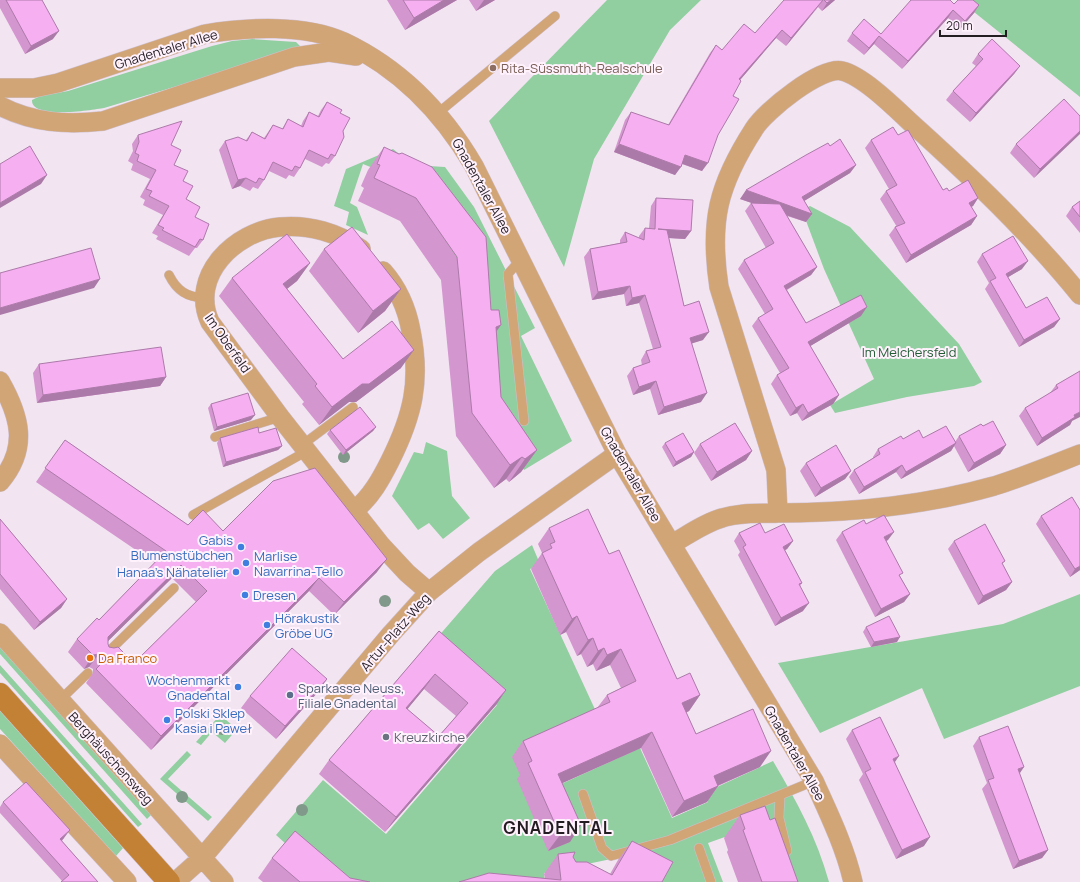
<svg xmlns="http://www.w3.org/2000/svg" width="1080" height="882" viewBox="0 0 1080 882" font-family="Manrope,sans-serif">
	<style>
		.green { fill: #91cfa0 }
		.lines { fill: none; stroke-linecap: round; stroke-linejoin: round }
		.service-casing { stroke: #cec0cd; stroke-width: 10 }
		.minor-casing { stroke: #cec0cd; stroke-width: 20 }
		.secondary-casing { stroke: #cec0cd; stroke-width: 23 }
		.service { stroke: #d2a577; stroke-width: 9 }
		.minor { stroke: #d2a577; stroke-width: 19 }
		.secondary { stroke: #c38135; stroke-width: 22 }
		.tree { fill: #80998a }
		.wall { fill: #d496cf; fill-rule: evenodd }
		.shaded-wall { fill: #ac7aa9 }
		.building { fill: #f6aff1; stroke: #ac7aa9; fill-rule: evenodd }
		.education-dot { fill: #8d6e63; stroke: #fff2fd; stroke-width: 1.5 }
		.shop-dot { fill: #3f7fe0; stroke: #fff2fd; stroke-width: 1.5 }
		.food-dot { fill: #e8710a; stroke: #fff2fd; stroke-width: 1.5 }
		.service-dot { fill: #5c6f8a; stroke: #fff2fd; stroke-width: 1.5 }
		.worship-dot { fill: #6b7280; stroke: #fff2fd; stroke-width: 1.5 }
		.labels { text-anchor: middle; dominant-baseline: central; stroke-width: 4; stroke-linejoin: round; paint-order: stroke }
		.street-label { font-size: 13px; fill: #231d22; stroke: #fff2fd }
		.education-label { font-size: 13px; fill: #785e54; stroke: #fff2fd; text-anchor: start }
		.park-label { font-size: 13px; fill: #225c35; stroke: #fff2fd }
		.shop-label { font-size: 13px; fill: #366cbe; stroke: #fff2fd; text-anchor: start }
		.food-label { font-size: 13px; fill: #c56008; stroke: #fff2fd; text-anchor: start }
		.service-label { font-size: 13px; fill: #4e5e75; stroke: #fff2fd; text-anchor: start }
		.worship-label { font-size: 13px; fill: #5b616d; stroke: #fff2fd; text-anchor: start }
		.district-label { font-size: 17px; font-weight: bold; letter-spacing: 1px; fill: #231d22; stroke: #fff2fd }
	</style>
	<rect width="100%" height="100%" fill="#f3e4f2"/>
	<path class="green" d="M 607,0 L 701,0 L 670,30 L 594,159 L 564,267 L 489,121 Z
		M 959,0 L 1080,0 L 1080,97 Z
		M 252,39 L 296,42 L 300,46 L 298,50 L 104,108 C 92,110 31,120 32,100 L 40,96 L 68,91 L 212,46 L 232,41 Z
		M 393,149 L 413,165 L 445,167 L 474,207 L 535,328 L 521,336 L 572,441 L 524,470 L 490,419 L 419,187 L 363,164 L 350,203 L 357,207 L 368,235 L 346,225 L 349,212 L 334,206 L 346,169 Z
		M 810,206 L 850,227 L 959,344 L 982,382 L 974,386 L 907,397 L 835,413 L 830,405 L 874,379 L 824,269 L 802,210 Z
		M 426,442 L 447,451 L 452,496 L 470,518 L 443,539 L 429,523 L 418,530 L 392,496 L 414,452 L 423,454 Z
		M 532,545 L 540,564 L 530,569 L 599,718 L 548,790 L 640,748 L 672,818 L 708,802 L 704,793 L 773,761 C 796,800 817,838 829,882 L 775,882 L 750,828 L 708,843 L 723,882 L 660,882 L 616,858 L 544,873 L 545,882 L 319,882 L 286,844 L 276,835 L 323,780 L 386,834 L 497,705 L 430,646 L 495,571 Z
		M 1080,594 L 1080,686 L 944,739 L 922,688 L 820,733 L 778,663 L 1003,624 Z
		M 0,643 L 152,814 L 147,819 L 0,654 Z
		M 0,665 L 142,824 L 138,827 L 0,673 Z
		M 0,711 L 123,848 L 116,856 L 0,729 Z
		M 220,715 L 237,729 L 225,743 L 212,732 L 201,745 L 196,742 Z
		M 187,751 L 191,755 L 168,779 L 212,817 L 208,821 L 160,779 Z"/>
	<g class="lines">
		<g class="service-casing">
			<path id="service" d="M 438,113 L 555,16
				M 521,259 L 508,274 L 524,421
				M 169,275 C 177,291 187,297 204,298
				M 215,437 L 280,417
				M 302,445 L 353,407
				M 193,515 L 307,451
				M 104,656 L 174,588
				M 60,700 L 88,673
				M 583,794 L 602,848 L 611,856 L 670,840 L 814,781
				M 780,795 L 779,818 L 787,851
				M 699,848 L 711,882"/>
		</g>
		<g class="minor-casing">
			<path id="minor" d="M 0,88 L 34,88 L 58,83 L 205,34 C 247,27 305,24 344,42 C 401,69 443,113 474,166 L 617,454 L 814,781 C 829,814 845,847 853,882
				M 0,106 C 33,123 67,125 103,121 L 294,57 L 329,52 L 356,56
				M 361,249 C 338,233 309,224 280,227 C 235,231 189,276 210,322 L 280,417 L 380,544 L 407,573 L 429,592
				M 1080,295 C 1029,232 970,176 910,122 C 894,107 863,76 842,71 C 821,66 765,111 754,129 C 718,185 709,221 719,287 L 776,470 L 778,513 C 851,513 923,506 994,486 C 1023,477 1052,465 1080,454
				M 0,381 C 20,416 29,448 0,482
				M 355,510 C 371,497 381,479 390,461 C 413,415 421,381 411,331 C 407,309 398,288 383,271
				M 672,544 C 688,535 704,523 722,518 C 740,512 759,514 778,513
				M 0,633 L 224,882
				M 0,744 L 127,882
				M 175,882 L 202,858 L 391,634 L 429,592 L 479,552 L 617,454"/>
		</g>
		<g class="secondary-casing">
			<path id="secondary" d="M 0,694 L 169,882"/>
		</g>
		<use href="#service" class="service"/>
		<use href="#minor" class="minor"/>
		<use href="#secondary" class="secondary"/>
	</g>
	<g class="tree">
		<circle cx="344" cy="457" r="6"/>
		<circle cx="385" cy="601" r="6"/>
		<circle cx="222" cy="729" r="6"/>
		<circle cx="182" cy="797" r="6"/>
		<circle cx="302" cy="810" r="6"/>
	</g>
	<path class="wall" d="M 0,0 L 42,0 L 53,39 L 25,54 L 0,8 Z
		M 387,0 L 457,0 L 405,30 Z
		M 469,0 L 495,0 L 476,11 Z
		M 784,0 L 835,0 L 822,11 L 818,7 L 786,46 L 776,38 L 740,80 L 733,96 L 718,135 L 702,171 L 682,164 L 675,175 L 614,152 L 625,120 L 631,112 L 668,125 L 710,53 L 716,45 L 722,50 L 755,33 Z
		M 954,4 L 979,5 L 974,13 L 960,29 L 948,18 L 902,69 L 874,44 L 864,55 L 847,41 L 852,33 L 881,34 Z
		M 978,54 L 1020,66 L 1014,74 L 970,122 L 946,100 L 953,91 L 976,66 L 972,63 Z
		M 327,102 L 340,113 L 343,131 L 335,156 L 329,164 L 326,163 L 322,167 L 305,159 L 300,168 L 294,177 L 289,175 L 286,179 L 269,171 L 264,180 L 258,189 L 253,187 L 250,191 L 240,186 L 232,189 L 219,150 L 225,141 L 246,140 L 252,132 L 264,138 L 273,125 L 282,129 L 288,119 L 301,126 L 303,121 L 309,112 L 318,116 L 321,110 Z
		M 1080,116 L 1034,178 L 1010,153 L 1016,144 Z
		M 138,135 L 171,145 L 174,165 L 183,181 L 186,199 L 195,217 L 203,240 L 197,248 L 195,248 L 189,256 L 156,239 L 158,236 L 152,233 L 163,215 L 143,205 L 145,200 L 140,197 L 150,179 L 131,170 L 133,164 L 128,161 L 133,151 L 132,144 Z
		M 898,135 L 943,190 L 949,191 L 978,198 L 973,206 L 971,207 L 977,216 L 971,225 L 906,263 L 889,235 L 895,227 L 897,227 L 880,199 L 886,191 L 889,189 L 865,148 L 871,140 Z
		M 830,146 L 856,165 L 850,173 L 804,201 L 812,214 L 806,222 L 787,216 L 817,267 L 811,275 L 787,290 L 806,323 L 861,316 L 810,346 L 839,395 L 833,404 L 802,421 L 797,413 L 790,416 L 771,384 L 777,375 L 780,373 L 752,326 L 758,318 L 765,314 L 738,269 L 744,260 L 766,248 L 745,211 L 751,203 L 752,203 L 740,199 Z
		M 384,147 L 491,310 L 496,332 L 501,397 L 537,450 L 521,472 L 509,482 L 506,479 L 494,488 L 456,436 L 441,280 L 400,221 L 358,201 L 364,188 L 361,186 L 368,170 Z
		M 656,198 L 691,231 L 685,239 L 669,238 L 684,306 L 703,340 L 691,343 L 701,402 L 658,415 L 650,389 L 633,395 L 627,376 L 633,368 L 642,365 L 641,360 L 646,351 L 653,349 L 639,303 L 626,306 L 624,294 L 592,300 L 584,257 L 590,249 L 620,243 L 620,240 L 625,232 L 639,238 L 639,236 L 645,228 L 649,228 L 651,206 Z
		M 1080,201 L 1080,233 L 1066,216 L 1072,207 Z
		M 324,249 L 401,289 L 385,311 L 358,333 L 309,271 Z
		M 982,254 L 1022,269 L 1008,277 L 1026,308 L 1060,319 L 1054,327 L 1019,347 L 985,289 L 989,283 L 977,262 Z
		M 310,263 L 297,281 L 287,289 L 343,359 L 401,368 L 356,402 L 349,402 L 319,425 L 302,404 L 304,402 L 219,296 L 232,278 Z
		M 39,364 L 166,377 L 160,386 L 37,403 L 33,373 Z
		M 1080,371 L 1072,421 L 1070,425 L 1037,446 L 1019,416 L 1025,408 L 1050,393 L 1056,385 Z
		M 211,404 L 251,420 L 214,431 L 208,408 Z
		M 983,426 L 1006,445 L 1000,454 L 968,472 L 954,446 L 951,451 L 901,479 L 896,472 L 859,494 L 849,477 L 854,470 L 873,458 L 873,457 L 878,449 L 903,439 L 923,438 L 955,442 L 959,436 Z
		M 376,427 L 373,431 L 343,455 L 327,434 L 330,430 Z
		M 259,433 L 282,446 L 278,450 L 223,467 L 217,443 L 220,438 Z
		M 65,440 L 188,525 L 223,531 L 377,572 L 334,615 L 309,591 L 151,750 L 86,683 L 93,673 L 93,669 L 89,667 L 84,669 L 68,652 L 77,639 L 99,620 L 155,563 L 36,482 ZM 172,578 L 196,602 L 134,663 L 109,647 L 108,644 L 108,641 Z
		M 665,443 L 694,452 L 691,457 L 673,467 L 662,447 Z
		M 700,444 L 752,451 L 746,460 L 711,481 L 694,453 Z
		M 806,463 L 851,471 L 845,479 L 815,497 L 800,471 Z
		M 1041,516 L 1080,570 L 1070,577 L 1036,524 Z
		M 0,519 L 67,599 L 61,608 L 34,630 L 0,589 Z
		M 866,524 L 888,540 L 886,541 L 900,576 L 910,594 L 904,602 L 875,617 L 836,540 L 842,532 Z
		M 549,528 L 609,554 L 677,679 L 700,695 L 689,711 L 686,713 L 696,734 L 760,767 L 718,786 L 707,802 L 672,817 L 641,748 L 562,783 L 570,842 L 548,851 L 517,779 L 520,775 L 512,757 L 523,741 L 597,708 L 607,695 L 621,688 L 610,665 L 596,671 L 593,664 L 587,667 L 581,654 L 577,656 L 566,632 L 560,635 L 531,569 L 542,553 L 538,544 Z
		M 739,533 L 765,533 L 793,541 L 787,549 L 785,550 L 802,583 L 800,586 L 803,611 L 775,626 L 738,555 L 740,552 L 734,541 Z
		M 954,541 L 1005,561 L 1002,564 L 1012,582 L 1006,590 L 978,605 L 948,549 Z
		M 866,627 L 897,642 L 871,647 L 863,632 Z
		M 439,631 L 506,690 L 496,705 L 385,832 L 319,774 L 329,760 ZM 424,689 L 456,716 L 439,736 L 407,709 Z
		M 327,679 L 318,692 L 276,739 L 241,708 L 250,696 Z
		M 852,730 L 895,762 L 924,846 L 896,859 L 859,780 L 863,774 L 846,739 Z
		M 979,737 L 1019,774 L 1048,850 L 1042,858 L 1013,869 L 982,789 L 987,783 L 973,746 Z
		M 3,802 L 64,838 L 62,841 L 98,882 L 62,881 L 0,813 L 0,807 Z
		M 740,815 L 770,820 L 798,882 L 738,882 L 727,852 L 728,850 L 724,838 Z
		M 632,841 L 662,882 L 459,882 L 545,878 L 544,874 L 558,854 L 573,857 L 576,862 L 610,874 L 618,860 Z
		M 272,858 L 350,878 L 370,882 L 263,882 L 258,878 Z"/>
	<path class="shaded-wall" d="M 444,0 L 457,0 L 405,30 L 414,18 Z
		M 484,0 L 495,0 L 476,11 Z
		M 824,0 L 818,7 L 786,46 L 791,38 Z
		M 831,0 L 835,0 L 822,11 L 827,3 Z
		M 979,5 L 974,13 L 960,29 L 965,21 Z
		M 953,10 L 948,18 L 902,69 L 908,61 Z
		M 782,30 L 776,38 L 734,87 L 739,79 Z
		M 59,31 L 53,39 L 25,54 L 31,46 Z
		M 879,36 L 874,44 L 864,55 L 869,48 Z
		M 1020,66 L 1014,74 L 970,122 L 976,113 Z
		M 1080,131 L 1080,134 L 1034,178 L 1040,169 Z
		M 619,144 L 681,167 L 675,175 L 614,152 Z
		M 685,155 L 708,163 L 702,171 L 680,163 Z
		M 856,165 L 850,173 L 796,206 L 802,197 Z
		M 47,175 L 41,184 L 0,208 L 0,203 Z
		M 246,178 L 240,186 L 232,189 L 238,180 Z
		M 746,190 L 812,214 L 806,222 L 740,199 Z
		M 978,198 L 973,206 L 963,211 L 969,203 Z
		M 977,216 L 971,225 L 906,263 L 911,255 Z
		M 658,229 L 691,231 L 685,239 L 652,237 Z
		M 1028,261 L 1022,269 L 1000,282 L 1006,274 Z
		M 310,263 L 297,281 L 270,302 L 283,284 Z
		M 817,267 L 811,275 L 779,294 L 784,286 Z
		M 100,279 L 94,288 L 0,315 L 0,308 Z
		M 630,286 L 624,294 L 592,300 L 598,292 Z
		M 401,289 L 385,311 L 358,333 L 373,311 Z
		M 645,295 L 639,303 L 626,306 L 632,298 Z
		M 867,307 L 861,316 L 802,351 L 808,342 Z
		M 1060,319 L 1054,327 L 1019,347 L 1024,340 Z
		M 501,325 L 485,348 L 496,327 Z
		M 709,332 L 703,340 L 684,346 L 690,338 Z
		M 414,350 L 401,368 L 356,402 L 349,402 L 319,425 L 332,407 L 362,384 Z
		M 166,377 L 160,386 L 37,403 L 43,395 Z
		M 656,381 L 650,389 L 633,395 L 639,387 Z
		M 707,393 L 701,402 L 658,415 L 664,407 Z
		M 839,395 L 833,404 L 802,421 L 808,413 Z
		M 803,404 L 797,413 L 790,416 L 796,408 Z
		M 1080,412 L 1080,417 L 1072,421 L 1070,425 L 1037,446 L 1042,438 L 1074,415 Z
		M 255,415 L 251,420 L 214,431 L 217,427 Z
		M 376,427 L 373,431 L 343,455 L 346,450 Z
		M 956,443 L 951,451 L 901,479 L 906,472 Z
		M 1006,445 L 1000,454 L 968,472 L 974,463 Z
		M 282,446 L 278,450 L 223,467 L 226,462 Z
		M 537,450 L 521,472 L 509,482 L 525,459 Z
		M 752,451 L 746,460 L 711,481 L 717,472 Z
		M 694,452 L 691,457 L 673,467 L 676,462 Z
		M 522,457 L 506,479 L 494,488 L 510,465 Z
		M 902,465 L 896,472 L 859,494 L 864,487 Z
		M 851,471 L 845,479 L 815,497 L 821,488 Z
		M 894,532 L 888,540 L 878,545 L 884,537 Z
		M 793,541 L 787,549 L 778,554 L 783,547 Z
		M 387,559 L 377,572 L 334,615 L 344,602 Z
		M 181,565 L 172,578 L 99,650 L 108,637 Z
		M 1080,566 L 1080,570 L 1070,577 L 1075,569 Z
		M 319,578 L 309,591 L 151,750 L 161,736 Z
		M 1012,582 L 1006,590 L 978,605 L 983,596 Z
		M 910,594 L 904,602 L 875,617 L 881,609 Z
		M 67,599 L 61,608 L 34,630 L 40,622 Z
		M 809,603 L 803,611 L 775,626 L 781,618 Z
		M 577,616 L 566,632 L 560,635 L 572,619 Z
		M 900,637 L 897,642 L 871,647 L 874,642 Z
		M 593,638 L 581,654 L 577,656 L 588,640 Z
		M 604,648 L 593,664 L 587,667 L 598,651 Z
		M 621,649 L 610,665 L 596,671 L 607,655 Z
		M 99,654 L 89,667 L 84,669 L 93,655 Z
		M 435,674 L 424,689 L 396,723 L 406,708 Z
		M 327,679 L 318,692 L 276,739 L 285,726 Z
		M 506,690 L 496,705 L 385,832 L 396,817 Z
		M 700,695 L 689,711 L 671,719 L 682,703 Z
		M 652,732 L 641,748 L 547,790 L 558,774 Z
		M 771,751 L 760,767 L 703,792 L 714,776 Z
		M 899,756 L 893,765 L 893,759 Z
		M 1024,767 L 1018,776 L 1018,769 Z
		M 718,786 L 707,802 L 672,817 L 684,801 Z
		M 581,825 L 570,842 L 548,851 L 560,835 Z
		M 70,830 L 64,838 L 54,848 L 60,839 Z
		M 930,837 L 924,846 L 896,859 L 902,850 Z
		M 1048,850 L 1042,858 L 1013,869 L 1019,861 Z"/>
	<path class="building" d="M 6,0 L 42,0 L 59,31 L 31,46 Z
		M 403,0 L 444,0 L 414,18 Z
		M 784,0 L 823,0 L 791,38 L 782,30 L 739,79 L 741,81 L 733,96 L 739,99 L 718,135 L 708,163 L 685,155 L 681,167 L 619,144 L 631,112 L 669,125 L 716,45 L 722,50 L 744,24 L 755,33 Z
		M 824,0 L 831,0 L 827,3 Z
		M 911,0 L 950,0 L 954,4 L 958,0 L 973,0 L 979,5 L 965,21 L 953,10 L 908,61 L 879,36 L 869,48 L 852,33 L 864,19 L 881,34 Z
		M 992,39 L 1020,66 L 976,113 L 953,91 L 983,59 L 978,54 Z
		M 1064,99 L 1080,116 L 1080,131 L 1040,169 L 1016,144 Z
		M 327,102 L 342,110 L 340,113 L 350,118 L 343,131 L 344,137 L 335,156 L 331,154 L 328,159 L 309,150 L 300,168 L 295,166 L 292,171 L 273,162 L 264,180 L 259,178 L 256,183 L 246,178 L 238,180 L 225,141 L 238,137 L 247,141 L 252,132 L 265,139 L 273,125 L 283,129 L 288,119 L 303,127 L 309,112 L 319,117 Z
		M 182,121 L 171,145 L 181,150 L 174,165 L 188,171 L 183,181 L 193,186 L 186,199 L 200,207 L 195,217 L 209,224 L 203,240 L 200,239 L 195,247 L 162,230 L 164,228 L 158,225 L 169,206 L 149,196 L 152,191 L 146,189 L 156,170 L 137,161 L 139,155 L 135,153 L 139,142 L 138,135 Z
		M 893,127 L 898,135 L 908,130 L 943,190 L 947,188 L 949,191 L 968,180 L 978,198 L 969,203 L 977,216 L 911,255 L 895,227 L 905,223 L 886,191 L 897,185 L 871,140 Z
		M 840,139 L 856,165 L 802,197 L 812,214 L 746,190 L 806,155 L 828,143 L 830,146 Z
		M 30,146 L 47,175 L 0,203 L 0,164 Z
		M 384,147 L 399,154 L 402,153 L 432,167 L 486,237 L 491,310 L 499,310 L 501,325 L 496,327 L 501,397 L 537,450 L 525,459 L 522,457 L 510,465 L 472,413 L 457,257 L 416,198 L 374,178 L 380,165 L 377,164 Z
		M 656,198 L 693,200 L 691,231 L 658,229 L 667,230 L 684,306 L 699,301 L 709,332 L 690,338 L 707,393 L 664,407 L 656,381 L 639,387 L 633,368 L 650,362 L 646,351 L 661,347 L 645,295 L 632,298 L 630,286 L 598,292 L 590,249 L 627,242 L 625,232 L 644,240 L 645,228 L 655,229 Z
		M 1080,201 L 1080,217 L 1072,207 Z
		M 751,203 L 780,204 L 817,267 L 784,286 L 806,323 L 861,295 L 867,307 L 808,342 L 839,395 L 808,413 L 803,404 L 796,408 L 777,375 L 789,368 L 758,318 L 773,309 L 744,260 L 774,243 Z
		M 352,227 L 401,289 L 373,311 L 324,249 Z
		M 287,234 L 310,263 L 283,284 L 343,359 L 392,321 L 414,350 L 369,384 L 362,384 L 332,407 L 315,386 L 317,384 L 232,278 Z
		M 1013,236 L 1028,261 L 1006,274 L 1026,308 L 1047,297 L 1060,319 L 1024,340 L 990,281 L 996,278 L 982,254 Z
		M 91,248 L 100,279 L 0,308 L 0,273 Z
		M 161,347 L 166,377 L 43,395 L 39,364 Z
		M 1080,371 L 1080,412 L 1074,415 L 1075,417 L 1042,438 L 1025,408 L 1058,388 L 1056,385 Z
		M 248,393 L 255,415 L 217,427 L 211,404 Z
		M 360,407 L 376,427 L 346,450 L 330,430 Z
		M 993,421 L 1006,445 L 974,463 L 959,436 L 981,424 L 983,426 Z
		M 735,423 L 752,451 L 717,472 L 700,444 Z
		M 946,426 L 956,443 L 906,472 L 902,465 L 864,487 L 854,470 L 880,454 L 878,449 L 901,436 L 903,439 L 919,430 L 923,438 Z
		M 258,427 L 259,433 L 276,428 L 282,446 L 226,462 L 220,438 Z
		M 683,433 L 694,452 L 676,462 L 665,443 Z
		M 65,440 L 188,525 L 203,510 L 223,531 L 273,481 L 315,468 L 387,559 L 344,602 L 319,578 L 161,736 L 96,669 L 103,662 L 102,656 L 99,654 L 93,655 L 77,639 L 97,618 L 99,620 L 166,551 L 45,468 ZM 181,565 L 207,591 L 134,663 L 118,647 L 114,648 L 109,647 L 108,644 L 108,637 Z
		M 836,445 L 851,471 L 821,488 L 806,463 Z
		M 1072,497 L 1080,510 L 1080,566 L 1075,569 L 1041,516 Z
		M 588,509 L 609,554 L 619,550 L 677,679 L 690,673 L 700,695 L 682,703 L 696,734 L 753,709 L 771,751 L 714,776 L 718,786 L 684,801 L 652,732 L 558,774 L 581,825 L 560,835 L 528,763 L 532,761 L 523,741 L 610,702 L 607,695 L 636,681 L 621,649 L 607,655 L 604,648 L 598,651 L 593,638 L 588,640 L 577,616 L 572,619 L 542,553 L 552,548 L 550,544 L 555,542 L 549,528 Z
		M 884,515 L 894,532 L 884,537 L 903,573 L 899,575 L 910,594 L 881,609 L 842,532 L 864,520 L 866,524 Z
		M 0,519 L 67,599 L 40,622 L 0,574 Z
		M 760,523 L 765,533 L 784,524 L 793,541 L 783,547 L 802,583 L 799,584 L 809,603 L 781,618 L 743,547 L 746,545 L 739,533 Z
		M 985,524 L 1005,561 L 1002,563 L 1012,582 L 983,596 L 954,541 Z
		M 889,616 L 900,637 L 874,642 L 866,627 Z
		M 439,631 L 506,690 L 396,817 L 329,760 ZM 435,674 L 468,703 L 439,736 L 406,708 Z
		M 292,648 L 327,679 L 285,726 L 250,696 Z
		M 880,717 L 899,756 L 893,759 L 930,837 L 902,850 L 865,772 L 871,769 L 852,730 Z
		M 1008,726 L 1024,767 L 1018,769 L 1048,850 L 1019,861 L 988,780 L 994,778 L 979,737 Z
		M 26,782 L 70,830 L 60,839 L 98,882 L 61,882 L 69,875 L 3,802 Z
		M 765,806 L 770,820 L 775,818 L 798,882 L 762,882 L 743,830 L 745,829 L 740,815 Z
		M 295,831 L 350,878 L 370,882 L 300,882 L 272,858 Z
		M 632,841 L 673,862 L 662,882 L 459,882 L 489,873 L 561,880 L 558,854 L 575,852 L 573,857 L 576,862 L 587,862 L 612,875 Z"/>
	<circle class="education-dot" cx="493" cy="68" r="4"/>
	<g class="shop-dot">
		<circle cx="241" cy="547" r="4"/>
		<circle cx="246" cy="563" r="4"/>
		<circle cx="236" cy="572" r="4"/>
		<circle cx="245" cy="595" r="4"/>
		<circle cx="267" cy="625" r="4"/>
		<circle cx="238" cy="687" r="4"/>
		<circle cx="167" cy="720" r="4"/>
	</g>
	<circle class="food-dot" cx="90" cy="658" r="4"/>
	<circle class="service-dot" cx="290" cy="695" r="4"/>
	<circle class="worship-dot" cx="386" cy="737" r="4"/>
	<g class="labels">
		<g class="street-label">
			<text transform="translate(166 49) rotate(-17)">Gnadentaler Allee</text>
			<text transform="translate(482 186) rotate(61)">Gnadentaler Allee</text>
			<text transform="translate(228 343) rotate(55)">Im Oberfeld</text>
			<text transform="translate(631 474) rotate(60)">Gnadentaler Allee</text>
			<text transform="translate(395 632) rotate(-49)">Artur-Platz-Weg</text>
			<text transform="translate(795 753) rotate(60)">Gnadentaler Allee</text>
			<text transform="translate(111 758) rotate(48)">Berghäuschensweg</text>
		</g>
		<g class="education-label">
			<text x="501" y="68">Rita-Süssmuth-Realschule</text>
		</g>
		<g class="park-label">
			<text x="909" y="352">Im Melchersfeld</text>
		</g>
		<g class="shop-label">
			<text x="233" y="540" text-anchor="end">Gabis<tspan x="233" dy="15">Blumenstübchen</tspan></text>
			<text x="254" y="556">Marlise<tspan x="254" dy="15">Navarrina-Tello</tspan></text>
			<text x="228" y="572" text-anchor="end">Hanaa's Nähatelier</text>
			<text x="253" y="595">Dresen</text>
			<text x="275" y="618">Hörakustik<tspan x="275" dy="15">Gröbe UG</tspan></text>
			<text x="230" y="680" text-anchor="end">Wochenmarkt<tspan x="230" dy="15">Gnadental</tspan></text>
			<text x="175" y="713">Polski Sklep<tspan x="175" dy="15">Kasia i Paweł</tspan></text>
		</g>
		<g class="food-label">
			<text x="98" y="658">Da Franco</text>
		</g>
		<g class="service-label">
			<text x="298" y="688">Sparkasse Neuss,<tspan x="298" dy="15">Filiale Gnadental</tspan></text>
		</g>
		<g class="worship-label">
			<text x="394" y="737">Kreuzkirche</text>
		</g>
		<g class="district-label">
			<text x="558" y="827">GNADENTAL</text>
		</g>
	</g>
	<path d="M940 30v6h66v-6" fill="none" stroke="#231d22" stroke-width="2"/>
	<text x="946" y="30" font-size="12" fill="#231d22" stroke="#fff2fd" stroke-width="3" paint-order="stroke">20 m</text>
</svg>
